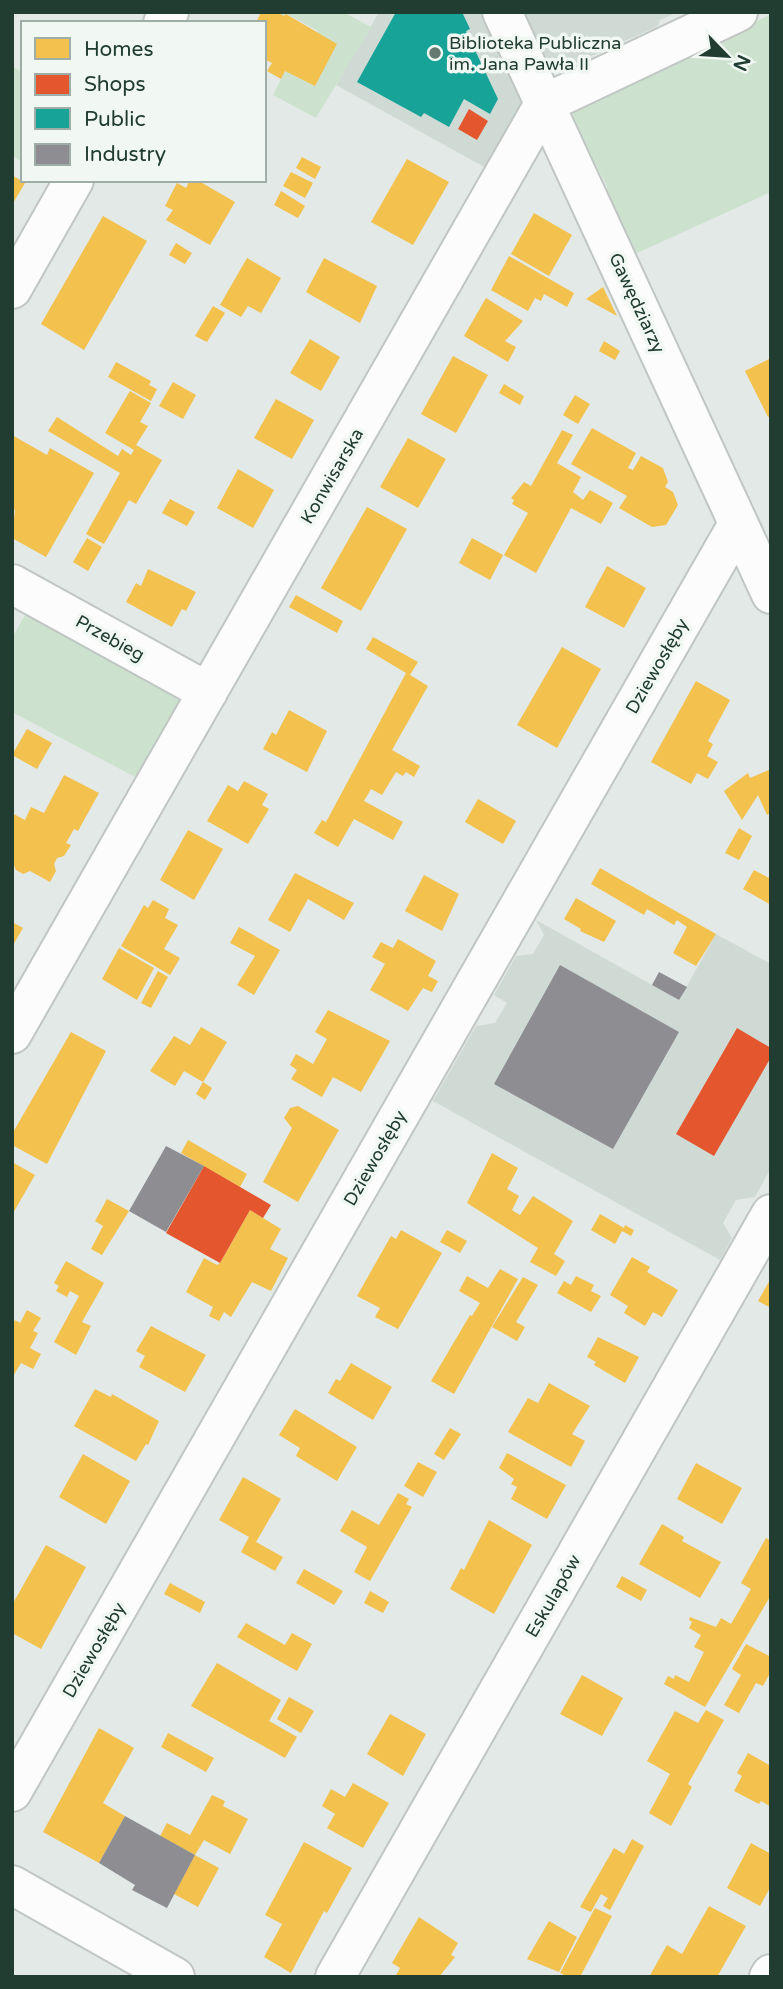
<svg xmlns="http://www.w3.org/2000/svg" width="783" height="1989" viewBox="0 0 783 1989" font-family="'Varela Round',sans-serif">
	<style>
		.built { fill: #d0dad5 }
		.green { fill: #cce2cf }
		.homes { fill: #f2c14e }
		.shops { fill: #e4572e }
		.public { fill: #17a398 }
		.industry { fill: #8d8d92 }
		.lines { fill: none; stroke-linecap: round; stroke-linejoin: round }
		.minor-casing { stroke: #c0c6c3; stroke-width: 42 }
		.minor { stroke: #fbfcfb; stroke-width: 38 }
		.poi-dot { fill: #657970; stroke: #f1f8f3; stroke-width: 2.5 }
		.labels { text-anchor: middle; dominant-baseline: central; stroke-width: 7; stroke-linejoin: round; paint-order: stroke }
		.poi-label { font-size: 18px; fill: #213c30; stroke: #f1f8f3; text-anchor: start }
		.street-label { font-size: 18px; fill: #213c30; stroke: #f1f8f3 }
	</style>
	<rect width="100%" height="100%" fill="#e3e9e6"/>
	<path class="built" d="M 379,12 L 482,12 L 523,105 L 486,168 L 336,85 Z
		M 523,12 L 678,12 L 660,20 L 658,26 L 576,63 L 573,58 L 551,69 Z
		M 536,920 L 679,1000 L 716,934 L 771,964 L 771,1168 L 755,1197 L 736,1200 L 723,1223 L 732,1238 L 720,1260 L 433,1101 L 476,1026 L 495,1023 L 507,1003 L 494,995 L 516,956 L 533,954 L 544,935 Z"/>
	<path class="green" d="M 277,12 L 343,12 L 371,27 L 316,118 L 273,95 L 285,71 L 318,31 L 287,14 L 284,16 Z
		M 771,14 L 771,192 L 635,254 L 607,194 L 607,186 L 573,120 L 573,111 Z
		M 12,67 L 23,72 L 23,162 L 12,156 Z
		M 28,610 L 183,699 L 137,778 L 12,712 L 12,638 Z"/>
	<path class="homes" d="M 261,12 L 277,12 L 284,16 L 286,14 L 337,44 L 315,86 L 285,71 L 281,79 L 267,71 L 272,63 L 264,59 L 264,23 L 256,23 Z
		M 302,157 L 321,167 L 315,179 L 296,168 Z
		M 407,159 L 449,182 L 413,245 L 371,222 Z
		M 291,172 L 313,183 L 305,198 L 283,186 Z
		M 12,175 L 25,183 L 12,205 Z
		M 190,180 L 197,180 L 235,202 L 210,245 L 166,220 L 173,210 L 165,206 L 177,183 L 186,188 Z
		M 281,191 L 305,206 L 298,218 L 274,205 Z
		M 534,213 L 572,235 L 549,276 L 511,254 Z
		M 103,216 L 147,241 L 84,350 L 41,324 Z
		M 176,243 L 192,253 L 185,264 L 169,255 Z
		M 509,256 L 574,293 L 567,307 L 544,294 L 541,301 L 535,298 L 528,311 L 491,290 Z
		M 247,258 L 281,278 L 261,313 L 248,306 L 241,317 L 220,305 Z
		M 324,258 L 377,286 L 360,323 L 306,292 Z
		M 603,287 L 617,316 L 586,299 Z
		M 486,298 L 523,321 L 505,341 L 516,347 L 508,362 L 464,336 Z
		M 213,306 L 225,313 L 207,342 L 195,336 Z
		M 310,339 L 340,357 L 321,391 L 290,373 Z
		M 604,341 L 620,351 L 615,360 L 599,351 Z
		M 453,356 L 488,375 L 456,433 L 421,414 Z
		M 771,358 L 771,416 L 768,417 L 745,371 Z
		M 116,362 L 151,381 L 149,385 L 157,389 L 151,401 L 108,377 Z
		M 173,382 L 196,395 L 183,419 L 159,406 Z
		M 504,384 L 524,396 L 520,405 L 499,393 Z
		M 130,391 L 151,403 L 140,422 L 148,426 L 136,445 L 162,460 L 136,504 L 129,500 L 104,544 L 86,534 L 120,473 L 48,431 L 57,417 L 118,456 L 122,449 L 131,455 L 134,450 L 105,433 Z
		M 575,395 L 590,404 L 578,424 L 563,415 Z
		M 276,399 L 314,420 L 292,459 L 254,438 Z
		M 592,428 L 636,453 L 628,468 L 633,470 L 641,456 L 663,468 L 668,482 L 665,487 L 673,492 L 678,505 L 666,525 L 652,527 L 619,508 L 627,496 L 571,464 Z
		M 562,430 L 573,435 L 557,463 L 581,477 L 573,492 L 583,500 L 590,490 L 613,503 L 601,524 L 571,508 L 536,573 L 504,555 L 528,513 L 512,504 L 514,500 L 511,498 L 524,482 L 531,486 Z
		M 12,435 L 47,455 L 50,448 L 94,473 L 46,557 L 12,538 L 15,510 L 12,509 Z
		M 408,438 L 446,459 L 418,508 L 380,487 Z
		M 238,469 L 274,490 L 253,528 L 217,508 Z
		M 170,499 L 195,512 L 187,526 L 162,513 Z
		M 367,507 L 407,529 L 361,611 L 321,588 Z
		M 87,538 L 102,547 L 88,571 L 73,562 Z
		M 472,538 L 503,555 L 490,580 L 459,563 Z
		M 607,566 L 646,588 L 624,628 L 585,607 Z
		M 148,569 L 196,592 L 186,611 L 182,609 L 172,627 L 126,602 L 136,583 L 141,586 Z
		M 296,595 L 343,621 L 337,633 L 289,607 Z
		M 373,637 L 418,662 L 410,675 L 428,686 L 392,750 L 420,766 L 414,777 L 406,772 L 403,776 L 396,772 L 382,795 L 371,789 L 364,801 L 403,822 L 393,840 L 354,819 L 338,847 L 314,833 L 322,820 L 326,822 L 406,673 L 366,649 Z
		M 562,647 L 601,669 L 557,748 L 517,725 Z
		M 696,681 L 730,700 L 708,741 L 713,744 L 707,756 L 718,762 L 708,779 L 697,773 L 691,784 L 651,762 Z
		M 289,710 L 327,731 L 307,772 L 263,749 L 272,732 L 276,735 Z
		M 27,729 L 52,743 L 37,769 L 12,755 Z
		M 771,769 L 771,813 L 767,815 L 758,795 L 742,820 L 724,791 L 748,773 L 750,778 Z
		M 64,775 L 99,793 L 78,831 L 74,829 L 66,843 L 71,845 L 64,856 L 57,858 L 54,864 L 56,871 L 50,882 L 30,871 L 23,874 L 16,870 L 12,861 L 12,813 L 25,820 L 31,807 L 44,813 Z
		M 244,781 L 268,794 L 262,805 L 269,809 L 248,844 L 207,821 L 228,785 L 238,791 Z
		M 478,799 L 516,821 L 503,844 L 465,822 Z
		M 739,828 L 752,836 L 739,860 L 725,853 Z
		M 188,830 L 223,849 L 194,900 L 160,880 Z
		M 600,868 L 716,934 L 696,966 L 673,953 L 687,927 L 677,920 L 674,925 L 647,909 L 644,915 L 591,884 Z
		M 754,870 L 771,879 L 771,905 L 743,889 Z
		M 295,873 L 354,903 L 344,920 L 308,899 L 290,932 L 268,920 Z
		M 424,875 L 459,894 L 442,931 L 405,911 Z
		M 576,898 L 616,921 L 604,942 L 580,931 L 581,929 L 564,919 Z
		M 153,900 L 169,909 L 165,918 L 178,925 L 164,949 L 180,958 L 170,975 L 121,946 L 144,905 L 148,908 Z
		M 12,922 L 23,928 L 12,947 Z
		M 239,927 L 280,950 L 254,995 L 237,985 L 255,956 L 230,943 Z
		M 398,939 L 436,961 L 428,976 L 438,981 L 432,992 L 423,988 L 408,1011 L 370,990 L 385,964 L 372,957 L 381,942 L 393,948 Z
		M 119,948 L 154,968 L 137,1000 L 102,979 Z
		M 158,971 L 168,977 L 151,1008 L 141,1003 Z
		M 328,1010 L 390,1041 L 361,1092 L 333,1077 L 322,1097 L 291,1079 L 297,1070 L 290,1065 L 296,1054 L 313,1064 L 327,1039 L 315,1032 Z
		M 201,1027 L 227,1042 L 203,1082 L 184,1071 L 175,1086 L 150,1071 L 174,1036 L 190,1045 Z
		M 71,1032 L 106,1051 L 47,1164 L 12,1145 L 12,1134 Z
		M 203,1082 L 212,1088 L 205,1100 L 196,1094 Z
		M 298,1106 L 339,1130 L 298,1202 L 263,1182 L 292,1128 L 284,1118 L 290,1108 Z
		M 188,1140 L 247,1174 L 240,1187 L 181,1153 Z
		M 492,1153 L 518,1168 L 507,1189 L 519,1196 L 512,1210 L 520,1215 L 533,1196 L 573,1221 L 554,1254 L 565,1261 L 556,1276 L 530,1262 L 538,1248 L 467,1203 Z
		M 12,1162 L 35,1175 L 12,1215 Z
		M 107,1199 L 129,1211 L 102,1255 L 91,1249 L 103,1226 L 95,1221 Z
		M 250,1210 L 281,1229 L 270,1249 L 288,1258 L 271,1291 L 252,1282 L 231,1317 L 224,1312 L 219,1321 L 209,1316 L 213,1307 L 186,1292 L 204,1258 L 217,1265 L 220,1263 Z
		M 600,1214 L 624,1228 L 625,1225 L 634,1230 L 631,1236 L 622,1231 L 615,1244 L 591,1230 Z
		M 401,1230 L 442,1253 L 398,1329 L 375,1317 L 380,1308 L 357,1296 L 391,1236 L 396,1239 Z
		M 447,1230 L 467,1241 L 460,1253 L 440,1242 Z
		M 632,1257 L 650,1267 L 647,1272 L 678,1290 L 662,1317 L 653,1312 L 645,1326 L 624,1313 L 628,1306 L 610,1295 Z
		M 66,1261 L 104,1283 L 82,1322 L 91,1326 L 76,1355 L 54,1342 L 79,1296 L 70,1291 L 67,1297 L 56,1291 L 59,1286 L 54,1283 Z
		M 500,1269 L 518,1279 L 454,1394 L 431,1381 L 470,1315 L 472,1316 L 480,1303 L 459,1291 L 467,1276 L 488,1288 Z
		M 576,1276 L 594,1285 L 591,1291 L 601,1296 L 591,1312 L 557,1293 L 564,1281 L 571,1285 Z
		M 523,1277 L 538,1285 L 516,1322 L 525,1327 L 517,1341 L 492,1327 Z
		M 771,1278 L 771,1308 L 758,1301 Z
		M 27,1310 L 41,1318 L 33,1331 L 38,1333 L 30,1348 L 41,1354 L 33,1369 L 21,1363 L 12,1378 L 12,1326 L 15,1320 L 20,1323 Z
		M 151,1326 L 206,1355 L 185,1392 L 139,1367 L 145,1356 L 136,1351 Z
		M 598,1337 L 639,1357 L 625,1383 L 594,1365 L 596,1362 L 587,1357 Z
		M 351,1363 L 392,1387 L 373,1420 L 328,1393 L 336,1379 L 340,1381 Z
		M 549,1383 L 590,1406 L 572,1434 L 585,1441 L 571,1467 L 508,1432 L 528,1398 L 538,1403 Z
		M 95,1389 L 111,1397 L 112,1394 L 159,1421 L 148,1445 L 146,1444 L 136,1461 L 74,1426 Z
		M 295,1409 L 357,1447 L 337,1481 L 296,1456 L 300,1448 L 279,1435 Z
		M 450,1428 L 461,1434 L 444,1460 L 434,1454 Z
		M 507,1453 L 566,1485 L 547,1519 L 511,1499 L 517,1487 L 511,1484 L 514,1479 L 499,1468 Z
		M 83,1454 L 130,1481 L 106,1524 L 59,1497 Z
		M 418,1462 L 437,1472 L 423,1497 L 404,1486 Z
		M 696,1463 L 742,1488 L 722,1524 L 677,1499 Z
		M 243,1477 L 281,1499 L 256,1542 L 283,1557 L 275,1571 L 241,1552 L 249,1537 L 219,1520 Z
		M 398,1493 L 409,1499 L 406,1504 L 412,1507 L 370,1581 L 354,1572 L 367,1547 L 340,1531 L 352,1510 L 379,1525 Z
		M 489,1520 L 532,1545 L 494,1614 L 450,1589 L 461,1568 L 464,1570 Z
		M 662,1524 L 684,1537 L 682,1541 L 721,1562 L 700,1598 L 639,1564 Z
		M 766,1538 L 771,1541 L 771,1595 L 705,1707 L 664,1684 L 668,1676 L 674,1679 L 675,1675 L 689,1682 L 704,1652 L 694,1647 L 701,1635 L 689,1628 L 692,1622 L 689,1620 L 690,1617 L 716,1627 L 721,1618 L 731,1624 L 751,1589 L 741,1583 Z
		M 46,1545 L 86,1567 L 41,1649 L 12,1633 L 12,1605 Z
		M 304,1569 L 343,1591 L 334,1605 L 296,1583 Z
		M 622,1576 L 647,1590 L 641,1601 L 616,1587 Z
		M 170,1583 L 205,1602 L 200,1613 L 164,1594 Z
		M 370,1591 L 389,1602 L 383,1613 L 364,1603 Z
		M 246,1623 L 285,1645 L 292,1633 L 312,1644 L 297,1671 L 237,1637 Z
		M 746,1644 L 771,1657 L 771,1671 L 763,1686 L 756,1683 L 739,1713 L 724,1705 L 741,1675 L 732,1669 Z
		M 217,1663 L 281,1700 L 269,1721 L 297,1737 L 285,1758 L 191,1706 Z
		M 582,1675 L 623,1698 L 602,1736 L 560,1714 Z
		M 289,1697 L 314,1711 L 301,1733 L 277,1719 Z
		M 706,1710 L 724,1720 L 688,1784 L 692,1787 L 671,1826 L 649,1813 L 670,1774 L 647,1761 L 675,1711 L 698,1723 Z
		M 390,1714 L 426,1734 L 403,1776 L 367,1754 Z
		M 99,1728 L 134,1748 L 103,1803 L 125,1816 L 99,1863 L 43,1832 Z
		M 168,1733 L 214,1758 L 206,1772 L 161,1747 Z
		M 748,1753 L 771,1766 L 771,1807 L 761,1801 L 759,1804 L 734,1791 L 742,1776 L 737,1773 Z
		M 353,1783 L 389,1803 L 363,1848 L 327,1828 L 335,1814 L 322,1806 L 331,1789 L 345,1797 Z
		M 212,1795 L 225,1801 L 223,1806 L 248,1819 L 230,1854 L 204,1840 L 195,1855 L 160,1836 L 167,1823 L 190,1835 Z
		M 632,1839 L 644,1846 L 610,1910 L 603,1906 L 608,1898 L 601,1894 L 591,1912 L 580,1907 L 614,1848 L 624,1854 Z
		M 304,1842 L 352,1868 L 327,1913 L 324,1911 L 291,1973 L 264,1957 L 282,1924 L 265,1915 Z
		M 751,1843 L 771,1854 L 771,1886 L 760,1906 L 727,1888 Z
		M 195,1855 L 219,1868 L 198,1907 L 174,1894 Z
		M 709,1906 L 746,1926 L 717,1977 L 649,1977 L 667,1945 L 682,1954 Z
		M 595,1908 L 612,1916 L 580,1977 L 568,1977 L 560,1973 Z
		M 419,1917 L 458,1943 L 451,1955 L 455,1957 L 439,1977 L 395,1977 L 400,1968 L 392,1963 Z
		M 549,1921 L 577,1937 L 559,1972 L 527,1959 Z"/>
	<path class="shops" d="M 469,109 L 488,121 L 477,140 L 458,129 Z
		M 737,1028 L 771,1048 L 771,1057 L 714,1156 L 676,1134 Z
		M 204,1166 L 271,1205 L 263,1218 L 250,1210 L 220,1263 L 166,1233 Z"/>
	<path class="public" d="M 396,12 L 462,12 L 470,29 L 466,31 L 498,99 L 490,114 L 464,99 L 449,127 L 424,113 L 421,117 L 357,82 Z"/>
	<path class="industry" d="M 560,965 L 679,1032 L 613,1149 L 494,1084 Z
		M 659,972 L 687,987 L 679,1000 L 652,985 Z
		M 166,1146 L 204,1166 L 166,1232 L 129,1211 Z
		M 125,1816 L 195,1855 L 167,1908 L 132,1890 L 135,1885 L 99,1863 Z"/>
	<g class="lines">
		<g class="minor-casing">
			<path id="minor" d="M 502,12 L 771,594
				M 163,23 L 169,12
				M 12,289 L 74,180
				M 12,584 L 208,692
				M 12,1034 L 544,104 L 738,12
				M 12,1792 L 738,524
				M 12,1885 L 175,1977
				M 335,1977 L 771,1214
				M 769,1977 L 771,1974"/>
		</g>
		<use href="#minor" class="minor"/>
	</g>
	<circle class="poi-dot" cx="435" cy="53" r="7"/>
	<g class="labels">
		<g class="poi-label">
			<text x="449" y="43">Biblioteka Publiczna<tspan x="449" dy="21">im. Jana Pawła II</tspan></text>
		</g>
		<g class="street-label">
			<text transform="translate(637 303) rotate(65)">Gawędziarzy</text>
			<text transform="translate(332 476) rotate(-60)">Konwisarska</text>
			<text transform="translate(110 638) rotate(29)">Przebieg</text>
			<text transform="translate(657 666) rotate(-60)">Dziewosłęby</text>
			<text transform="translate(375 1158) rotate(-60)">Dziewosłęby</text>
			<text transform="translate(553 1596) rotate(-60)">Eskulapów</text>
			<text transform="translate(94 1650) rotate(-60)">Dziewosłęby</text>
		</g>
	</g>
	<rect width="783" height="1989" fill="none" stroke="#213c30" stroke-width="28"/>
	<rect x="21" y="21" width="245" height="161" fill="#f1f8f3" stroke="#9eada5" stroke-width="2"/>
	<rect x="35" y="38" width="35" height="21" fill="#f2c14e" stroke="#9eada5" stroke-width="2"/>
	<text x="84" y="56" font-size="21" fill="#213c30">Homes</text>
	<rect x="35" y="74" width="35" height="21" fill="#e4572e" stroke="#9eada5" stroke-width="2"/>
	<text x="84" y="91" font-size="21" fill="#213c30">Shops</text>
	<rect x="35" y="108" width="35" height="21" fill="#17a398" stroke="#9eada5" stroke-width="2"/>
	<text x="84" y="126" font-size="21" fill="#213c30">Public</text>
	<rect x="35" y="144" width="35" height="21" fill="#8d8d92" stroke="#9eada5" stroke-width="2"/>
	<text x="84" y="161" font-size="21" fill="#213c30">Industry</text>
	<g transform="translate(727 56) rotate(115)" stroke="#f1f8f3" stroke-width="5" paint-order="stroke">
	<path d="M0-5L12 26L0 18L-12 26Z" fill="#213c30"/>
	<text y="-10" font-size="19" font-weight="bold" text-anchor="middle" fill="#213c30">N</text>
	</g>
</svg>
